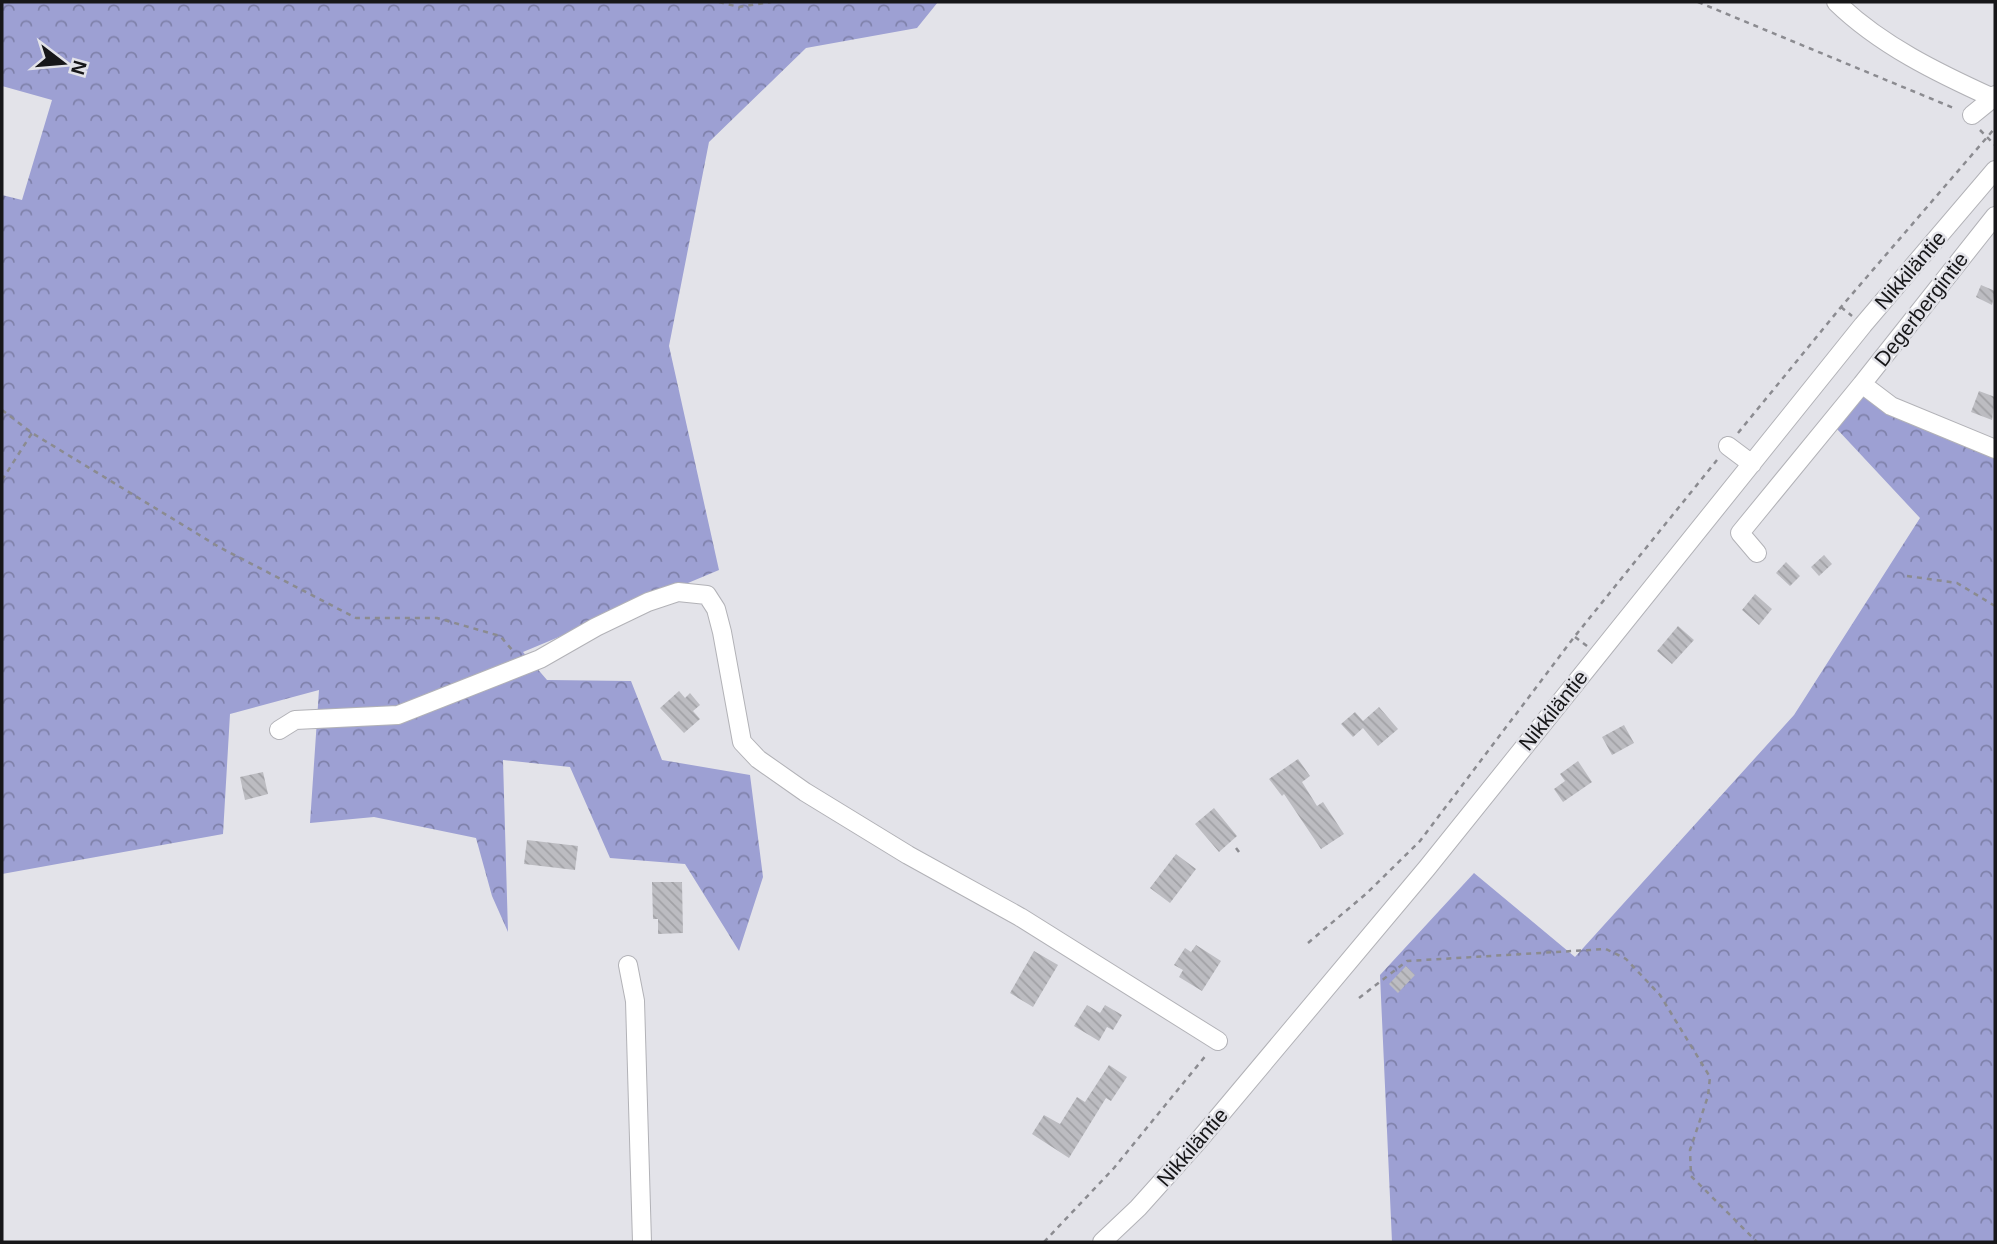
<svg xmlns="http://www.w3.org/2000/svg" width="1997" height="1244" viewBox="0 0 1997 1244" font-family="Arial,sans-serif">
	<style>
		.forest { fill: url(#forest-crowns) }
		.building { fill: url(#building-back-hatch) }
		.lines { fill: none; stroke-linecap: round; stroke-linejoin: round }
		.minor-casing { stroke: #b2b2b7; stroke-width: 20 }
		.path { stroke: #8b8b90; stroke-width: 2.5; stroke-dasharray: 5 5; stroke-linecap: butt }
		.minor { stroke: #fff; stroke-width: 18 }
		.labels { text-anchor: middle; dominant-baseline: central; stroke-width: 5; stroke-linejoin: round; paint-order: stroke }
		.street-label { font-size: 21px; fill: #171719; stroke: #e3e3e9 }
	</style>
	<defs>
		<pattern id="forest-crowns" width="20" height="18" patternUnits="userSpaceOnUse" patternTransform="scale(1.75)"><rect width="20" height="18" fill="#9da0d3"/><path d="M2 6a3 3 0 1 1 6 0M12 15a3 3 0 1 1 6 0" fill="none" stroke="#7f81aa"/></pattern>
		<pattern id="building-back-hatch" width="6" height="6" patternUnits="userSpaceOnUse" patternTransform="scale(1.75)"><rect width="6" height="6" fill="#bcbcc1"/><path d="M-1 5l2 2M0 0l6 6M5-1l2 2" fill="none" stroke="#a1a1a5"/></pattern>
	</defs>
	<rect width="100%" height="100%" fill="#e3e3e9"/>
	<path class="forest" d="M 2,2 L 938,2 L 917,28 L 806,48 L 709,142 L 669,346 L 719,570 L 523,652 L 547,680 L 631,681 L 662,760 L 750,775 L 763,877 L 739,951 L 685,864 L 610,858 L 570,767 L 503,760 L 508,932 L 492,896 L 476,838 L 374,817 L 310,823 L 319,690 L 230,714 L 223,834 L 2,874 L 2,195 L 22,200 L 52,100 L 2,86 Z
		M 1866,387 L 1995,449 L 1995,1242 L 1392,1242 L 1380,975 L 1474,873 L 1575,957 L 1794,715 L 1920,518 L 1836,428 Z"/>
	<path class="building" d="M 1981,285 L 1995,291 L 1992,305 L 1976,297 Z
		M 1979,391 L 1995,397 L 1992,420 L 1971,412 Z
		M 1824,555 L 1832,564 L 1819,576 L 1811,567 Z
		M 1786,562 L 1800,576 L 1790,586 L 1776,573 Z
		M 1755,594 L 1772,609 L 1759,625 L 1742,610 Z
		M 1678,626 L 1694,640 L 1672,664 L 1657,651 Z
		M 679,691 L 685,698 L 690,693 L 700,705 L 693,711 L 700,719 L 684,733 L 660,708 Z
		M 1379,707 L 1398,729 L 1378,746 L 1363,728 L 1353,737 L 1341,724 L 1355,712 L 1363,721 Z
		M 1624,725 L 1634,743 L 1612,755 L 1602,737 Z
		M 1298,759 L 1310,776 L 1302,782 L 1317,806 L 1323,802 L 1344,834 L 1321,849 L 1284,794 L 1282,796 L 1269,779 Z
		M 1578,761 L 1592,782 L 1563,802 L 1554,789 L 1565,781 L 1560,774 Z
		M 263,772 L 268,794 L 245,800 L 240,777 Z
		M 1214,808 L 1237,836 L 1219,852 L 1195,824 Z
		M 527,840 L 578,846 L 575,870 L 524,864 Z
		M 1176,854 L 1196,869 L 1170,903 L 1150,888 Z
		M 652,882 L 682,882 L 683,933 L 658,934 L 658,919 L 653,919 Z
		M 1196,945 L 1221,961 L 1202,991 L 1179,977 L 1183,970 L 1174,965 L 1185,948 L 1191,952 Z
		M 1034,951 L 1058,965 L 1033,1007 L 1010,993 Z
		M 1406,966 L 1415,975 L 1398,993 L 1389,984 Z
		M 1087,1005 L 1100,1013 L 1105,1005 L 1122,1015 L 1113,1030 L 1107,1027 L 1099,1041 L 1074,1026 Z
		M 1109,1065 L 1127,1077 L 1111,1101 L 1106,1098 L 1069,1158 L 1032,1134 L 1044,1115 L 1060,1124 L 1077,1097 L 1085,1102 Z"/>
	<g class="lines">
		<g class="minor-casing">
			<path id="minor" d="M 1836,2 C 1880,45 1938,73 1993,98 L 1995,95
				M 1972,115 L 1993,98
				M 1995,216 L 1862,384 L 1891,406 L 1995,449
				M 1728,446 L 1752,464
				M 1757,553 L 1740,533 L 1862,384
				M 279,730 L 295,720 L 398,715 L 540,659 L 596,627 L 648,602 L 678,592 L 707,595 L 716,609 L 722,632 L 742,742 L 758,759 L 805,792 L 908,855 L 1020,917 L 1218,1041
				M 628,965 L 635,1001 L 642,1242
				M 1102,1242 L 1138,1208 L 1199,1140 L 1427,868 L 1863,325 L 1995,170"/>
		</g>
		<path class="path" d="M 719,2 L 739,7 L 771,2
			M 1698,2 L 1956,109
			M 1980,130 L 1995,145
			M 1841,307 L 1852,316
			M 2,410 L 32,433 L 219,547 L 356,618 L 437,618 L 500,636 L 514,652
			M 1738,433 L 1841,307 L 1995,128
			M 2,480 L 32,433
			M 1907,576 L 1957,583 L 1995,606
			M 1575,637 L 1587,646
			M 1236,848 L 1242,856
			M 1308,943 L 1367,893 L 1420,841 L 1575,636 L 1717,460
			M 1359,998 L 1407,961 L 1606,949 L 1626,959 L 1660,995 L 1710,1077 L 1708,1096 L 1690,1150 L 1691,1176 L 1757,1242
			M 1044,1242 L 1114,1168 L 1207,1054"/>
		<use href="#minor" class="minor"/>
	</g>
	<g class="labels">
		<g class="street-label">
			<text transform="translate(1910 270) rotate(-49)">Nikkiläntie</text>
			<text transform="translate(1921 309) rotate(-52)">Degerbergintie</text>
			<text transform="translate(1553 710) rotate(-51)">Nikkiläntie</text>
			<text transform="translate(1192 1147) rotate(-49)">Nikkiläntie</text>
		</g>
	</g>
	<rect width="1997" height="1244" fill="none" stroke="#171719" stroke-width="7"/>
	<g transform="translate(63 63) rotate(106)" stroke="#e3e3e9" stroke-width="5" paint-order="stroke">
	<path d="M0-5L12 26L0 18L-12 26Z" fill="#171719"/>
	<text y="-10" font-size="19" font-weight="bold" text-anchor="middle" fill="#171719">N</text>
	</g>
</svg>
